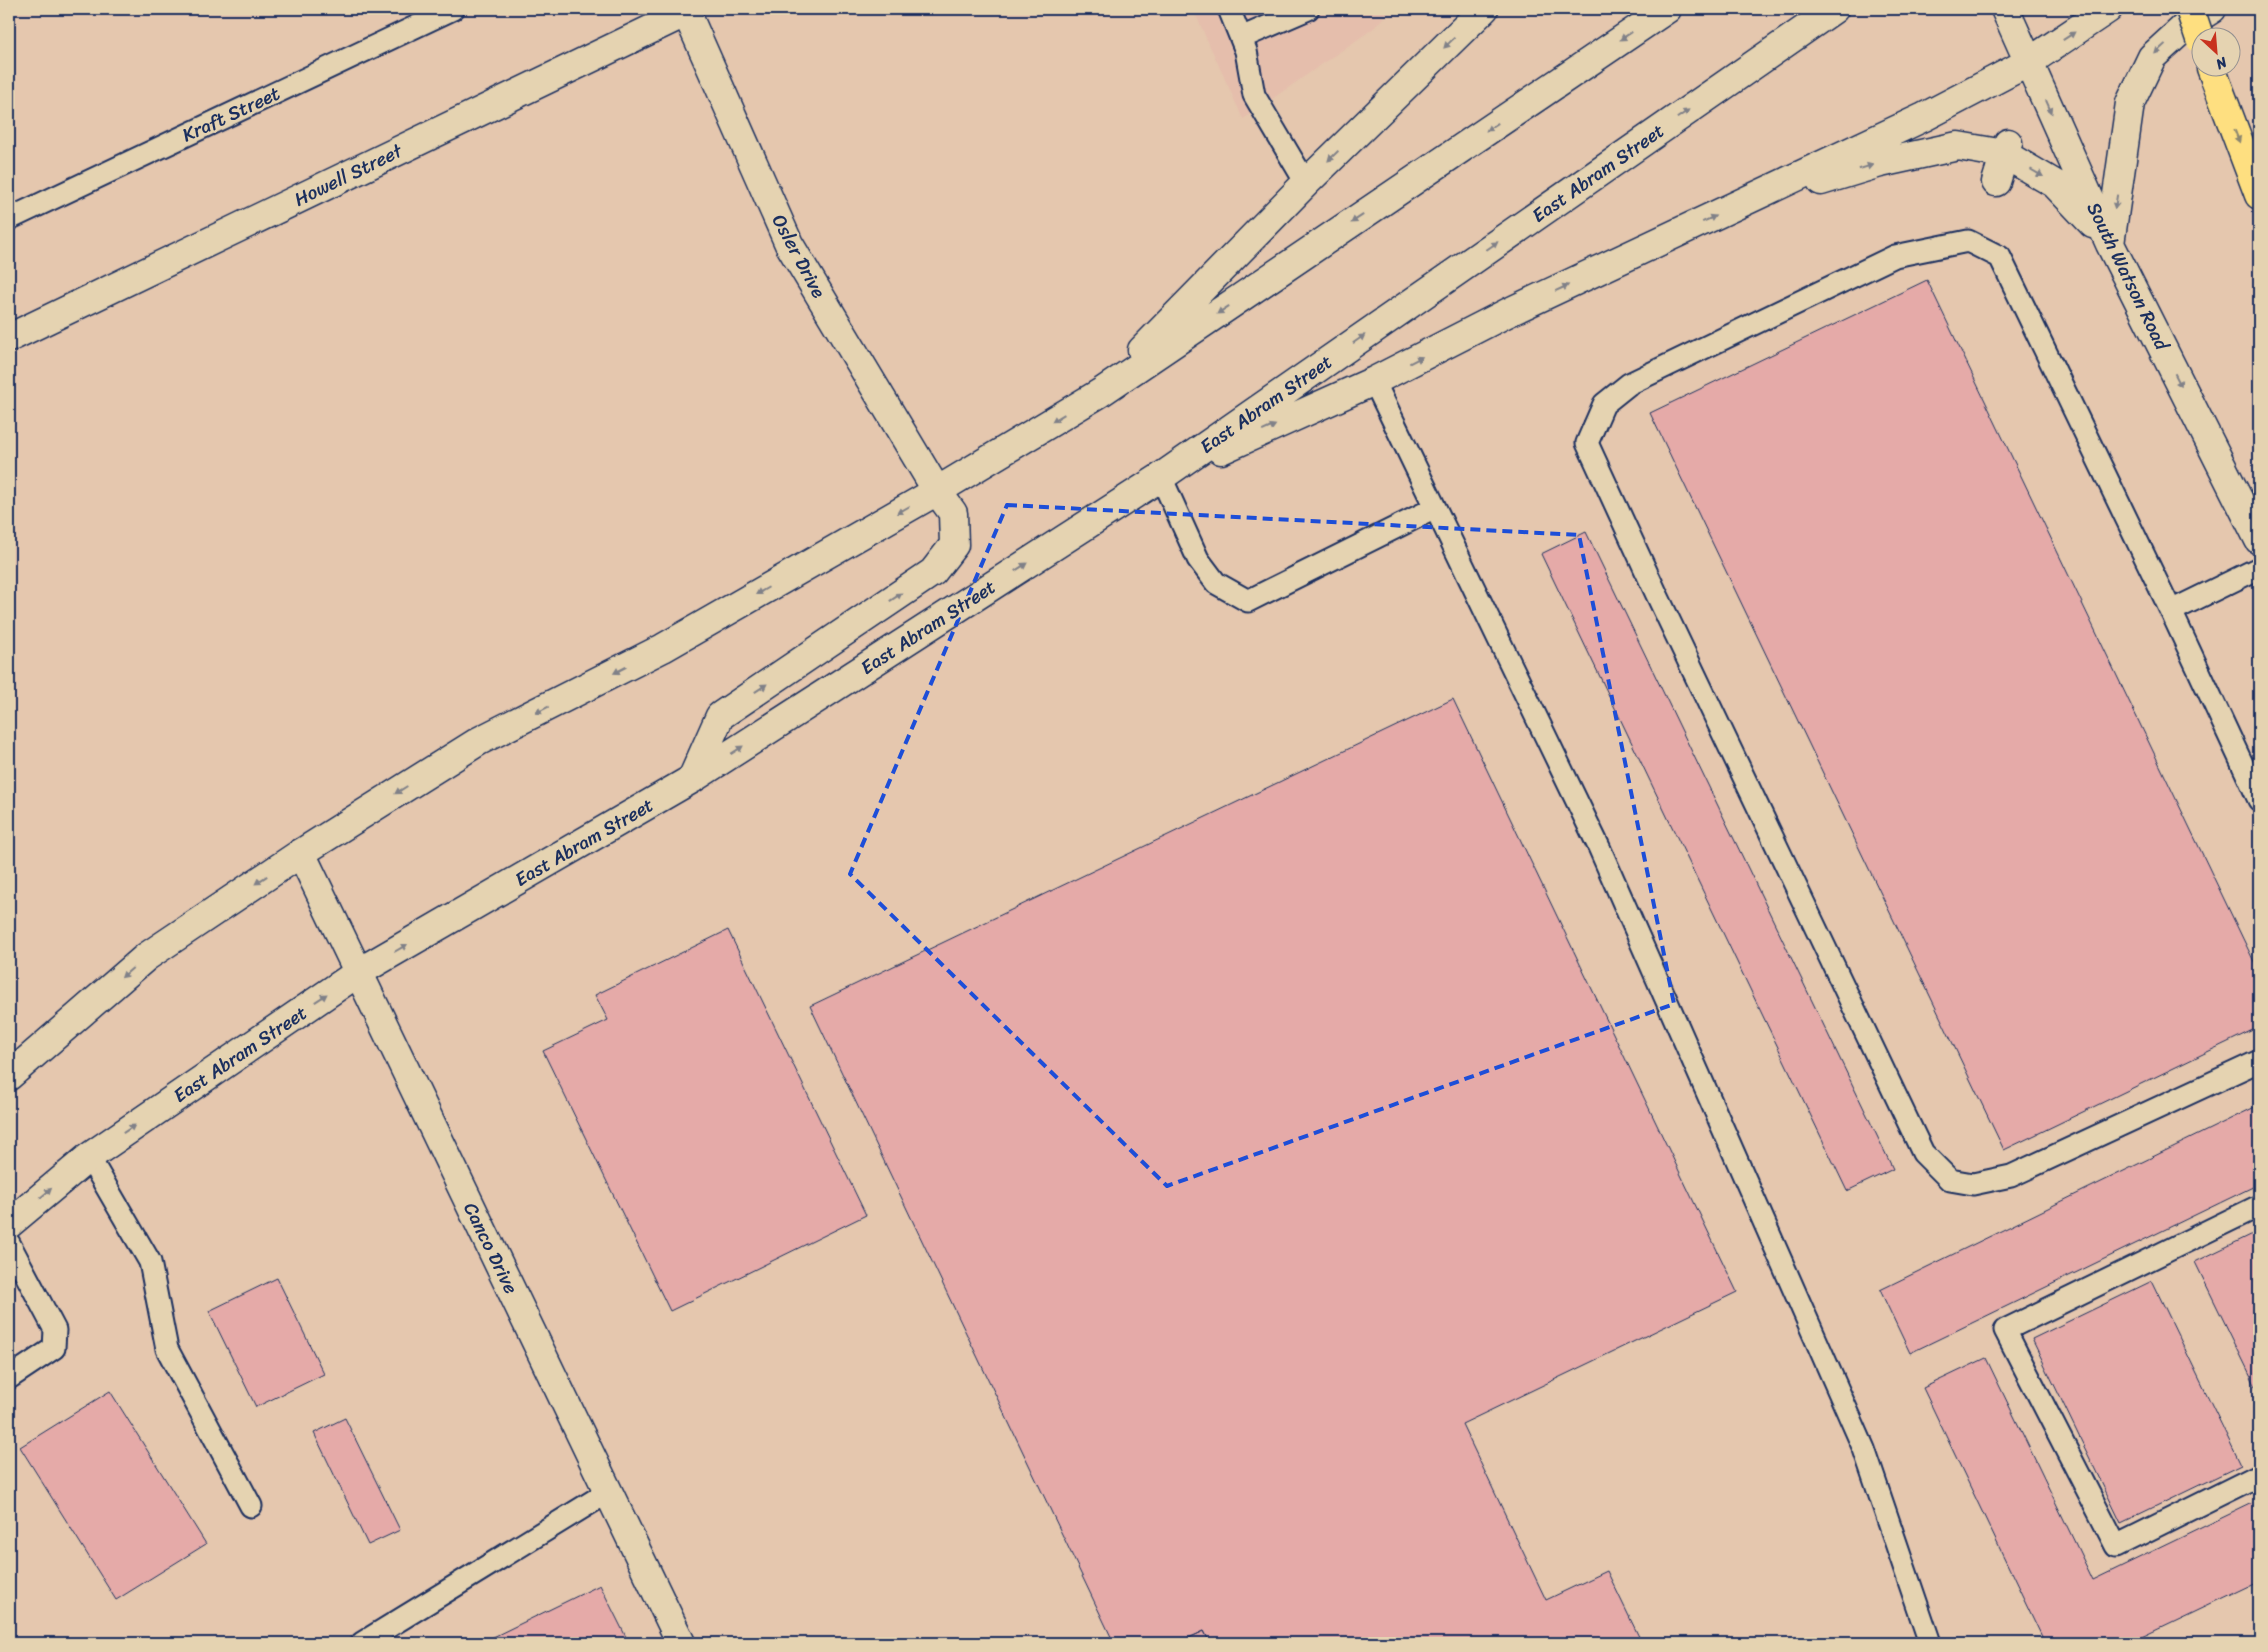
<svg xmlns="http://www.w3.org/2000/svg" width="2268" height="1652" viewBox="0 0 2268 1652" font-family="Sriracha,sans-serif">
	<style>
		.built { fill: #e5beac }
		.building { fill: #e5aaa8; stroke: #1b2f5e }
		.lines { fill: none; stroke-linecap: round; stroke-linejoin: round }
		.service-casing { stroke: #1b2f5e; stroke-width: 25 }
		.pedestrian-casing { stroke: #1b2f5e; stroke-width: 31 }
		.minor-casing { stroke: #1b2f5e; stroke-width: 31 }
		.tertiary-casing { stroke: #1b2f5e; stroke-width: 31 }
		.secondary-casing { stroke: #1b2f5e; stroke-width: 31 }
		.motorway-casing { stroke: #1b2f5e; stroke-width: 31 }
		.service { stroke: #e5d3b1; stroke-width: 21 }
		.pedestrian { stroke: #e5d3b1; stroke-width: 28 }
		.minor { stroke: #e5d3b1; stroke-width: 28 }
		.tertiary { stroke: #e5d3b1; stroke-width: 28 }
		.secondary { stroke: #e5d3b1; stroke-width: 28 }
		.motorway { stroke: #fedf80; stroke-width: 28 }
		.motorway-bridge-casing { stroke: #1b2f5e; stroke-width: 31; stroke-linecap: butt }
		.motorway-bridge { stroke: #fedf80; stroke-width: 28 }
		.oneway { fill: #808188 }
		.oneway2 { fill: #8c876f }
		.marked { fill: none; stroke: #1d4ed8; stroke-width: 4; stroke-dasharray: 10 6; stroke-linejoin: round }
		.labels { text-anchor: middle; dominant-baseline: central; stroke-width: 4.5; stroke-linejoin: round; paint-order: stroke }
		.street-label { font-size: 19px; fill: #1b2f5e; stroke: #e5d3b1 }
	</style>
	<rect width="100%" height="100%" fill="#e5c7ae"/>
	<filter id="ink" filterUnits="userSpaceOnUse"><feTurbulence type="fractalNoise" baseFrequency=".02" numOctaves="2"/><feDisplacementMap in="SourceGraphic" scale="10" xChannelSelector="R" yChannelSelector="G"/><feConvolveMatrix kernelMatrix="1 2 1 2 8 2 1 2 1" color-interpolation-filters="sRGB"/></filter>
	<g filter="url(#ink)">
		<path class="built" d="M 1193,9 L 1391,9 L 1374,28 L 1243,119 Z"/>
		<path class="building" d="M 1927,280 L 2259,972 L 2259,1027 L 2004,1150 L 1650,413 Z
			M 1586,532 L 1893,1169 L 1847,1191 L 1541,554 Z
			M 1453,699 L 1737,1292 L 1462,1424 L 1546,1600 L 1607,1571 L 1642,1643 L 1210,1643 L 1204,1631 L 1178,1643 L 1114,1643 L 810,1006 Z
			M 728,930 L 866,1215 L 670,1311 L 543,1051 L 608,1020 L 595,995 Z
			M 2259,1105 L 2259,1184 L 1910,1353 L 1880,1290 Z
			M 2259,1231 L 2259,1393 L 2195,1262 Z
			M 277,1278 L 324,1374 L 256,1407 L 209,1311 Z
			M 2152,1281 L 2241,1465 L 2121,1523 L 2032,1339 Z
			M 1986,1358 L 2093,1580 L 2259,1500 L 2259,1581 L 2129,1643 L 2045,1643 L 1923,1388 Z
			M 110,1391 L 206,1544 L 116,1600 L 20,1447 Z
			M 345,1418 L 400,1530 L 368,1545 L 314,1433 Z
			M 600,1585 L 629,1643 L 481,1643 Z
			M 1204,1631 L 1210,1643 L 1178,1643 Z"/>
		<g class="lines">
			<g class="service-casing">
				<path id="service" d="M 1229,9 L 1246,51 L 1254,95 L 1306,183
					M 1241,38 L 1308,9
					M 9,219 L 453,9
					M 1374,381 L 1599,847 L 1864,1449 L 1930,1643
					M 1161,477 L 1198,559 L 1216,583 L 1248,601 L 1435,508
					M 2171,611 L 2259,568
					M 2259,800 L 2171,611 L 2000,257 L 1968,241 L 1895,256 L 1629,384 L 1604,404 L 1587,443 L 1657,595 L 1923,1153 L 1950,1180 L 1973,1184 L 2011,1176 L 2259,1061
					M 89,1157 L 150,1262 L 167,1349 L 251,1506
					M 2259,1206 L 2005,1330 L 2116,1546 L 2259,1475
					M 9,1243 L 55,1330 L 54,1348 L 9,1378
					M 362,1643 L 608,1492"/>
			</g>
			<g class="pedestrian-casing">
				<path id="pedestrian" d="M 1996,182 L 2008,143"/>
			</g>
			<g class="minor-casing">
				<path id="minor" d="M 301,853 L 681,1643"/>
			</g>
			<g class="tertiary-casing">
				<path id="tertiary" d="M 685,9 L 789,244 L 937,491
					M 9,338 L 687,12"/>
			</g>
			<g class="secondary-casing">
				<path id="secondary" d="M 2005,9 L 2110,244 L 2259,540
					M 1821,181 L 1880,163 L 1958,146 L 2004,154 L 2055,184 L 2093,224
					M 2110,244 L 2130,103 L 2152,57 L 2187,25 L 2212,9
					M 1142,350 L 1306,183 L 1484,9
					M 1221,450 L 1374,381 L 1507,313 L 1924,117 L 2029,62 L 2108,9
					M 692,779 L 720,716 L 933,572 L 954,545 L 953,513 L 937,491
					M 9,1076 L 146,957 L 301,853 L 479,741 L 663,648 L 937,491 L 1100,393 L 1667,9
					M 9,1224 L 89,1157 L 359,972 L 692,779 L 1161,477 L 1834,9"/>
			</g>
			<g class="motorway-casing">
				<path id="motorway" d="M 2211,68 L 2259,195"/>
			</g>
			<use href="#service" class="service"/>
			<use href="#pedestrian" class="pedestrian"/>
			<use href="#minor" class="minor"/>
			<use href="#tertiary" class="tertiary"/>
			<use href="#secondary" class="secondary"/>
			<use href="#motorway" class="motorway"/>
			<g class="motorway-bridge-casing">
				<path id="motorway-bridge" d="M 2190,9 L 2200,39"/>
			</g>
			<use href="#motorway-bridge" class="motorway-bridge"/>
		</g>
		<defs><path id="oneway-solid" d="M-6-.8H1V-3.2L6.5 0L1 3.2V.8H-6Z" transform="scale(1.25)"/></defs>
		<g class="oneway">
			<use href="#oneway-solid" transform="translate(1626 36) rotate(146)"/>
			<use href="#oneway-solid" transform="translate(2069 36) rotate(-34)"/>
			<use href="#oneway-solid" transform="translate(1449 43) rotate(136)"/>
			<use href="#oneway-solid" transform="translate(2160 49) rotate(137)"/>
			<use href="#oneway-solid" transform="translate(2049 107) rotate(66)"/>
			<use href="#oneway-solid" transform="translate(1683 114) rotate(-35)"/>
			<use href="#oneway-solid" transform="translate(1492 127) rotate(146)"/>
			<use href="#oneway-solid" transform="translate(1333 156) rotate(136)"/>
			<use href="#oneway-solid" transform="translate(1866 167) rotate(-17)"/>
			<use href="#oneway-solid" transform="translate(2037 173) rotate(30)"/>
			<use href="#oneway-solid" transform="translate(2116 202) rotate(99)"/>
			<use href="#oneway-solid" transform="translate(1357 219) rotate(146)"/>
			<use href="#oneway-solid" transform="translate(1709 219) rotate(-25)"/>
			<use href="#oneway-solid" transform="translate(1492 246) rotate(-35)"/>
			<use href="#oneway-solid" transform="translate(1562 288) rotate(-25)"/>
			<use href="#oneway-solid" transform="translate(1223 310) rotate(146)"/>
			<use href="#oneway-solid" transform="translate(1359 339) rotate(-35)"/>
			<use href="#oneway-solid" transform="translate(1416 360) rotate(-27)"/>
			<use href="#oneway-solid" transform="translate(2178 380) rotate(63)"/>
			<use href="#oneway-solid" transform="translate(1058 418) rotate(149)"/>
			<use href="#oneway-solid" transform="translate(1269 428) rotate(-24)"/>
			<use href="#oneway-solid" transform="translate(903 510) rotate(150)"/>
			<use href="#oneway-solid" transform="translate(1021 567) rotate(-33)"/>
			<use href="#oneway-solid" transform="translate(762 591) rotate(150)"/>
			<use href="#oneway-solid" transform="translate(896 597) rotate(-34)"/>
			<use href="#oneway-solid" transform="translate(620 670) rotate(153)"/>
			<use href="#oneway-solid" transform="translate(761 688) rotate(-34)"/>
			<use href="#oneway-solid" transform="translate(542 710) rotate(153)"/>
			<use href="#oneway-solid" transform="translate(737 750) rotate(-33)"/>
			<use href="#oneway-solid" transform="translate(401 790) rotate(148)"/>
			<use href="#oneway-solid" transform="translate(261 880) rotate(146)"/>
			<use href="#oneway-solid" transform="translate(401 948) rotate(-30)"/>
			<use href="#oneway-solid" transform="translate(127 973) rotate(139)"/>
			<use href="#oneway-solid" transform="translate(321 998) rotate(-34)"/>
			<use href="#oneway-solid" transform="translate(129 1129) rotate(-34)"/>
			<use href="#oneway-solid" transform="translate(46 1193) rotate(-40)"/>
		</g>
		<use class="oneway2" href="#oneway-solid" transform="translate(2237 136) rotate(69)"/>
	</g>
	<path class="marked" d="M 1007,505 L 1579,535 L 1674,1004 L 1167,1186 L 850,874 Z"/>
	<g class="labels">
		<g class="street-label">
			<text transform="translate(231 114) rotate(-25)">Kraft Street</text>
			<text transform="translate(1598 173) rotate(-35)">East Abram Street</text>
			<text transform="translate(348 175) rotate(-26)">Howell Street</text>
			<text transform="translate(799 256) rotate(62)">Osler Drive</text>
			<text transform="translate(2128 276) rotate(64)">South Watson Road</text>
			<text transform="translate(1266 404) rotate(-35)">East Abram Street</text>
			<text transform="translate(928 627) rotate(-33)">East Abram Street</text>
			<text transform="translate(584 842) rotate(-30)">East Abram Street</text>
			<text transform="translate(240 1054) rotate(-34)">East Abram Street</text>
			<text transform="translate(491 1248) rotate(64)">Canco Drive</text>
		</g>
	</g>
	<rect width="2268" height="1652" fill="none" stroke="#e5d3b1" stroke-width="30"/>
	<rect x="15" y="15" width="2238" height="1622" fill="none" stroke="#1b2f5e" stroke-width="2" filter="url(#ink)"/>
	<g transform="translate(2216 52) rotate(154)"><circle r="24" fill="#e5d3b1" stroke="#949190"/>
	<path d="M0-4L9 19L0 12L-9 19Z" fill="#c8321e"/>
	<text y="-8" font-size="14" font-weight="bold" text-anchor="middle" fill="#1b2f5e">N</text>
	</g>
</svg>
